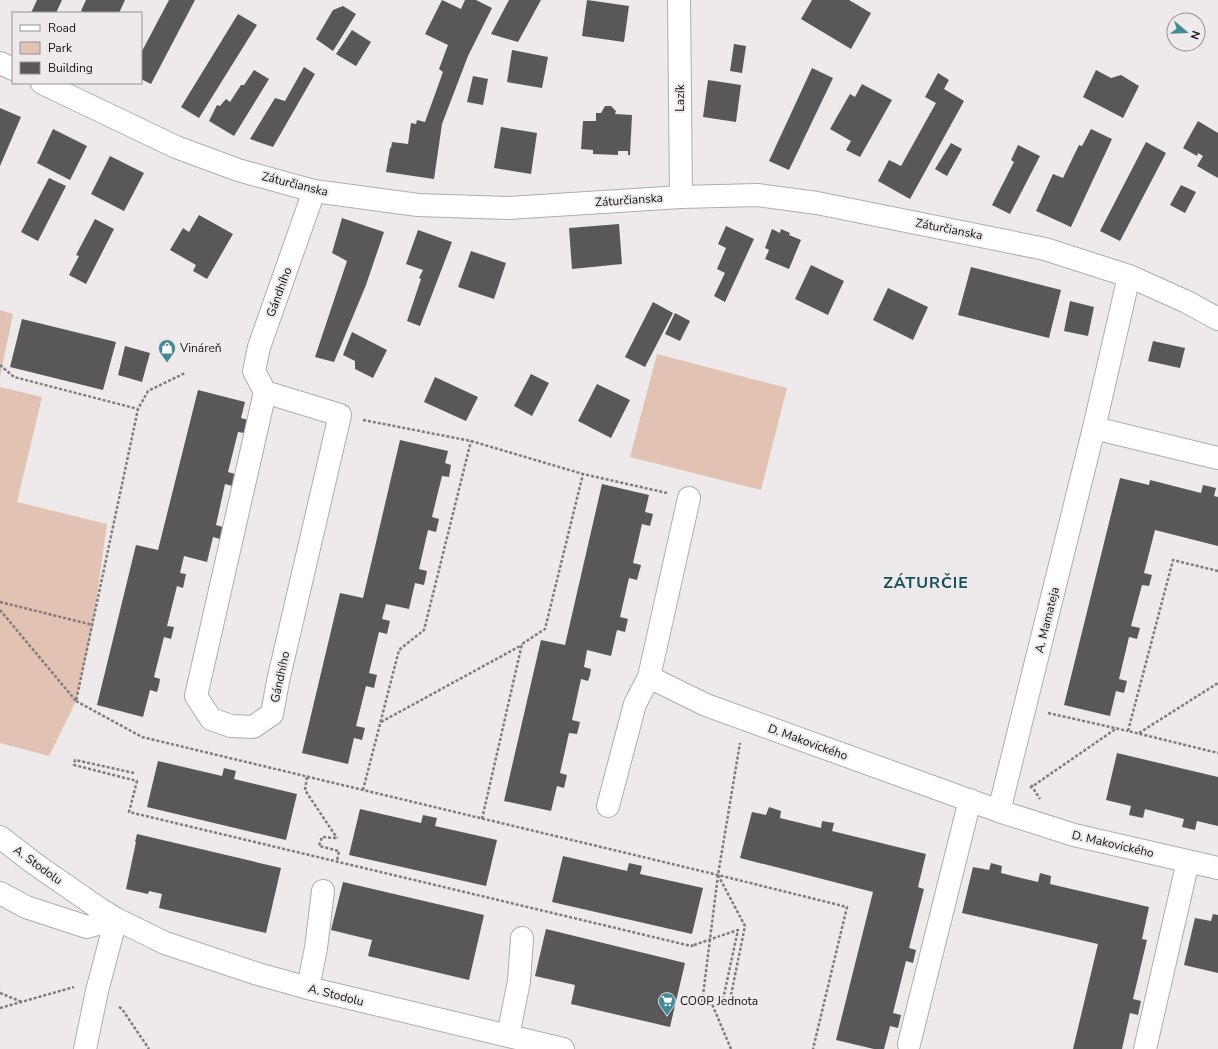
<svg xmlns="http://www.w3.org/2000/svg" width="1218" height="1049" viewBox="0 0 1218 1049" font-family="'Nunito Sans',sans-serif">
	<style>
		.green { fill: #e1c2b3 }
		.building { fill: #59575a }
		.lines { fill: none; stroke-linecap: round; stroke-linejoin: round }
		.minor-casing { stroke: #b0acae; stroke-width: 24 }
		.path { stroke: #7f7c7d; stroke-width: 2.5; stroke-dasharray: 3 2; stroke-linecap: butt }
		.minor { stroke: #fff; stroke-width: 22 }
		.path-bridge { stroke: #7f7c7d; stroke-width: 2.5; stroke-dasharray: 3 2; stroke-linecap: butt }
		.labels { text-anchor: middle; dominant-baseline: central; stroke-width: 4; stroke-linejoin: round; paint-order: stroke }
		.street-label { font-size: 12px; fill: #131212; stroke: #eee9eb }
		.poi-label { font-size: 12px; fill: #131212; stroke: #eee9eb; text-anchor: start }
		.district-label { font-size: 16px; font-weight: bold; letter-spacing: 1px; fill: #144f58; stroke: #eee9eb }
	</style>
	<rect width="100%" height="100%" fill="#eee9eb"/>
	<path class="green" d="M 0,310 L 13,314 L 0,377 Z
		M 657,354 L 787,388 L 761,490 L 630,457 Z
		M 0,387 L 42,397 L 17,502 L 107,524 L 93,625 L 76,701 L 49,756 L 0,743 Z"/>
	<path class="building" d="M 37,0 L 62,0 L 56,13 L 31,13 Z
		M 86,0 L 125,0 L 119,13 L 85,13 L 81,11 Z
		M 169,0 L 195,0 L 151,84 L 141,79 L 141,53 Z
		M 442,0 L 461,9 L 465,0 L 476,0 L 492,8 L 468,56 L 442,124 L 434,179 L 386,172 L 390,148 L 391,148 L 392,142 L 408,144 L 411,123 L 416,124 L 417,120 L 425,122 L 443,72 L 439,69 L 448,45 L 425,34 Z
		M 509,0 L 541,0 L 518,42 L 491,34 Z
		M 587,0 L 629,6 L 624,42 L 582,36 Z
		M 812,0 L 849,0 L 871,13 L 851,49 L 801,19 Z
		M 343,6 L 356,14 L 333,51 L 316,39 L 333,10 Z
		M 238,14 L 257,25 L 199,118 L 181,107 Z
		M 352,30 L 371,42 L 356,66 L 336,54 Z
		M 734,44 L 746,46 L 742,73 L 730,71 Z
		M 512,50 L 548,57 L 542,88 L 507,82 Z
		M 304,67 L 315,74 L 273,147 L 250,139 L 275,98 L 285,101 Z
		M 812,68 L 833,78 L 789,170 L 769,161 Z
		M 254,70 L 269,79 L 234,136 L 209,121 L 217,105 L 220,106 L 226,99 L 230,102 L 241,85 L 244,85 Z
		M 1096,70 L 1111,78 L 1121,75 L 1139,86 L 1123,118 L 1083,97 Z
		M 938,73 L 949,80 L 944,89 L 964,101 L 910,199 L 878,181 L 889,160 L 901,166 L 936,103 L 925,97 Z
		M 473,76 L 488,79 L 483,105 L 467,102 Z
		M 708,80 L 741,85 L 736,122 L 703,117 Z
		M 862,84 L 892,100 L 860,157 L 846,150 L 851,141 L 830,129 L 850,94 L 855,97 Z
		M 605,106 L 611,106 L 616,111 L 615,114 L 632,115 L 630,155 L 628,155 L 628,151 L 618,151 L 618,155 L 593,154 L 593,150 L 581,149 L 583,121 L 596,121 L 596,113 L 601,113 Z
		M 0,108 L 21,117 L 0,166 Z
		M 1198,121 L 1218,133 L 1218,178 L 1197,166 L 1203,156 L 1198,153 L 1197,156 L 1183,148 Z
		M 501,127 L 537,133 L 531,174 L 494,168 Z
		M 53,129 L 87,146 L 70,180 L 37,163 Z
		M 1091,129 L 1112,139 L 1071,227 L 1036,211 L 1053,174 L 1063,178 L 1079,145 L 1082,146 Z
		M 1146,142 L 1166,153 L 1120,241 L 1100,231 Z
		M 951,143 L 962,149 L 947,176 L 935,169 Z
		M 1018,145 L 1040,156 L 1010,214 L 992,205 L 1014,162 L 1011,160 Z
		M 110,156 L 144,173 L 124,211 L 91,194 Z
		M 49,178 L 66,186 L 38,241 L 21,232 Z
		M 1181,185 L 1196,192 L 1185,213 L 1170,205 Z
		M 199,215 L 233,234 L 207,279 L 193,271 L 196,265 L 170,250 L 183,228 L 189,232 Z
		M 342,218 L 384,232 L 366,285 L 334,362 L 315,357 L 347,261 L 332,253 Z
		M 95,219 L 114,229 L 86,284 L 69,275 L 79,256 L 76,255 Z
		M 619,224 L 622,264 L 572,269 L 569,228 Z
		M 726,226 L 754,239 L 725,302 L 714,296 L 725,273 L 717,269 L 726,248 L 718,244 Z
		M 772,229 L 780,233 L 781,229 L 790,233 L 789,235 L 801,240 L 789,269 L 765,259 L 769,250 L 765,248 Z
		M 418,230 L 452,242 L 420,326 L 407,321 L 421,279 L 419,278 L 423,270 L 406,264 Z
		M 471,251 L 506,263 L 494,299 L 458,287 Z
		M 811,265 L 844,281 L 828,315 L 795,299 Z
		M 971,267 L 1061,290 L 1049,338 L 958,315 Z
		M 888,288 L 928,307 L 913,340 L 873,320 Z
		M 1070,301 L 1094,307 L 1088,336 L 1064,331 Z
		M 653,302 L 673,313 L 645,367 L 625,357 Z
		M 675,313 L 690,321 L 680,341 L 665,334 Z
		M 22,319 L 116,342 L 103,390 L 10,367 Z
		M 352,332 L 387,350 L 373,378 L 355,369 L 355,361 L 343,355 Z
		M 1153,341 L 1185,348 L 1180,368 L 1148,361 Z
		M 125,346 L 150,353 L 142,382 L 118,375 Z
		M 531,374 L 549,383 L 532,416 L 514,406 Z
		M 435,377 L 478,397 L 466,421 L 424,402 Z
		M 597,384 L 630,400 L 611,438 L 578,421 Z
		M 198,390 L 245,402 L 241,418 L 248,420 L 244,433 L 238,432 L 228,472 L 235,474 L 232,486 L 225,484 L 216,525 L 223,527 L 220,539 L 213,537 L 207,562 L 184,556 L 180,573 L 186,574 L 183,588 L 177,586 L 167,626 L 174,627 L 171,639 L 164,637 L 154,677 L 160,679 L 159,685 L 157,692 L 150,690 L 143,717 L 97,705 L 136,545 L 158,550 Z
		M 400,440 L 448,451 L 445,463 L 451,465 L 449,477 L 442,476 L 432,517 L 439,519 L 436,532 L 428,530 L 419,569 L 427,571 L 424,585 L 415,583 L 409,609 L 386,604 L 382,619 L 390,621 L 387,634 L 379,632 L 369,673 L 377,675 L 374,688 L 366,686 L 356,726 L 365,728 L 362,740 L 354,738 L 348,764 L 302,753 L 340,593 L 363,598 Z
		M 1120,478 L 1149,485 L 1150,480 L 1201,493 L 1203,485 L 1216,488 L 1214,496 L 1218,497 L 1218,546 L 1155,530 L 1144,573 L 1152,575 L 1149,586 L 1142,585 L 1131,626 L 1140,628 L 1137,639 L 1129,637 L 1119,679 L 1127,681 L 1124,693 L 1116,691 L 1110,716 L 1064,705 Z
		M 602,484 L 649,495 L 645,512 L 653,514 L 650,526 L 642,524 L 633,563 L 641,565 L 637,580 L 629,578 L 620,617 L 628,619 L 625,632 L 617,630 L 611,656 L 587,650 L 584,667 L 591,669 L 590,675 L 588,681 L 581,679 L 572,720 L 580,722 L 577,734 L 569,733 L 560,773 L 567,775 L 564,788 L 557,786 L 551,811 L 504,801 L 541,640 L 565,645 Z
		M 1117,753 L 1218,777 L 1218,826 L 1197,821 L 1195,830 L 1182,827 L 1184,819 L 1145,809 L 1143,818 L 1129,815 L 1131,806 L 1106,800 Z
		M 158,761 L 222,776 L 224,768 L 236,771 L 234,779 L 297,794 L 286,840 L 147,807 Z
		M 769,807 L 781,811 L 780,818 L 821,828 L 822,821 L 834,823 L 832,831 L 926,854 L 918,887 L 924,889 L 909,948 L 916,950 L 913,963 L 906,961 L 893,1013 L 901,1015 L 898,1028 L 890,1026 L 884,1049 L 874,1049 L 836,1040 L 873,892 L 740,858 L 752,812 L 766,815 Z
		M 360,809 L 421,823 L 423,815 L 437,818 L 435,826 L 497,840 L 486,886 L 349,855 Z
		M 137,834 L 281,868 L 266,933 L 159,908 L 162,894 L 149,891 L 148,894 L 126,889 L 136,842 L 135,842 Z
		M 563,856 L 627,871 L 629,863 L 642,866 L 640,874 L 703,888 L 692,934 L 552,902 Z
		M 991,863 L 1002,866 L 1001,873 L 1038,882 L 1040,873 L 1051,876 L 1050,884 L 1149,907 L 1142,939 L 1147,940 L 1133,999 L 1141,1001 L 1138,1015 L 1130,1013 L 1122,1049 L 1073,1049 L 1098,944 L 962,913 L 973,867 L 989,870 Z
		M 343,882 L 484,915 L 469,980 L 368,956 L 372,940 L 331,930 Z
		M 1213,914 L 1218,915 L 1218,973 L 1184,965 L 1195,918 L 1211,921 Z
		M 546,929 L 685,963 L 670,1027 L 571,1004 L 575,985 L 535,976 Z"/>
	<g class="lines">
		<g class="minor-casing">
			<path id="minor" d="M 679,0 L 681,197
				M 0,63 L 13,69
				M 42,83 L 176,147 L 238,170 L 314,191 L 418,205 L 508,208 L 681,197 L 758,195 L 817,203 L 1045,249 L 1129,276 L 1187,302 L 1218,319
				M 265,392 L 340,415 L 278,681 L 272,714 L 253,727 L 231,726 L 211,719 L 196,696 L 265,392 L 254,371 L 259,347 L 314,191
				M 1094,428 L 1218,458
				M 649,677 L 706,705 L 999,811 L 1074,835 L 1218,868
				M 608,806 L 635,704 L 649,677 L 689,498
				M 999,811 L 1094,428 L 1129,276
				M 0,837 L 35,864 L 100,909 L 116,919 L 165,943 L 258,974 L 308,988 L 563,1049
				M 0,893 L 26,907 L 87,927 L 116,919
				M 308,988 L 316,948 L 323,891
				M 508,1036 L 519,981 L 522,938
				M 909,1044 L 970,800
				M 85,1049 L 97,991 L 116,919
				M 1145,1049 L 1188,861"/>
		</g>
		<path class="path" d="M 0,365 L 14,377 L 138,409
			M 363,420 L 471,441 L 583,474 L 667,493
			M 1218,571 L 1173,560 L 1128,731 L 1218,753
			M 0,602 L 93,625
			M 0,610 L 76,701 L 138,409 L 148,391 L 185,373
			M 76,701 L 142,737 L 718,875 L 847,907 L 813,1049
			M 1048,713 L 1128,731
			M 381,722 L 522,645
			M 1139,733 L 1218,683
			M 134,773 L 75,760 L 74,765 L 137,781 L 129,812 L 691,946 L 694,945
			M 307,777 L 305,790 L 337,838
			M 1031,785 L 1040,799
			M 1030,788 L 1117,728
			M 363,790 L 399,650 L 424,630 L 471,441
			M 482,819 L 522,644 L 545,629 L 583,474
			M 336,838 L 322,837 L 319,846 L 339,851 L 337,861
			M 718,875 L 745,926 L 729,1005 L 722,1004 L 738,930 L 720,936
			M 0,993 L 22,1002
			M 119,1007 L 122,1009 L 149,1049
			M 0,1008 L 74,987
			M 731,1049 L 712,1004 L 702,1003 L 718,875 L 740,743"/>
		<use href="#minor" class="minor"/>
		<path class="path-bridge" d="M 694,945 L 720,936"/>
	</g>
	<defs>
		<g id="shop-pin" transform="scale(0.9)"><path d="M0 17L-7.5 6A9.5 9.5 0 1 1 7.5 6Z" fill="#448a96" stroke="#eee9eb"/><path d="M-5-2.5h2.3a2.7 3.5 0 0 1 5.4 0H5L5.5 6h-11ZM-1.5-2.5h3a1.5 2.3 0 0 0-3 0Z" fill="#fff"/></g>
		<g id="supermarket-pin" transform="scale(0.9)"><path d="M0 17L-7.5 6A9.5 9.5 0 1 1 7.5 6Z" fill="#448a96" stroke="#eee9eb"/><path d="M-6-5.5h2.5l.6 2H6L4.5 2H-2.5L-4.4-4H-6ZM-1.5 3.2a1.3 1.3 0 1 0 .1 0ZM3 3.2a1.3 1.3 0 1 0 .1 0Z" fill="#fff"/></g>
	</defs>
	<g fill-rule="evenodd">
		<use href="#shop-pin" x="167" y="348"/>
		<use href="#supermarket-pin" x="667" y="1001"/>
	</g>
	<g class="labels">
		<g class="street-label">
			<text transform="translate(680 98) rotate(-90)">Lazík</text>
			<text transform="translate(295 184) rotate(14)">Záturčianska</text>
			<text transform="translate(629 200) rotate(-4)">Záturčianska</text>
			<text transform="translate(949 229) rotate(11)">Záturčianska</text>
			<text transform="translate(279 292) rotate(-70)">Gándhího</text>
			<text transform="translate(1047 620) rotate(-76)">A. Mamateja</text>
			<text transform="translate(280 677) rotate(-78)">Gándhího</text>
			<text transform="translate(808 742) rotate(20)">D. Makovického</text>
			<text transform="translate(1113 844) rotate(13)">D. Makovického</text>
			<text transform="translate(38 865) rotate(36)">A. Stodolu</text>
			<text transform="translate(336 995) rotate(14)">A. Stodolu</text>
		</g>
		<g class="poi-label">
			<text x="180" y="348">Vináreň</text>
			<text x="680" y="1001">COOP Jednota</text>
		</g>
		<g class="district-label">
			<text x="926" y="583">ZÁTURČIE</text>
		</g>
	</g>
	<rect x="12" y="12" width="130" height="72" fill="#eee9eb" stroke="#969394"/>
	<rect x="20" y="25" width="20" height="6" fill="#ffffff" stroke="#969394"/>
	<text x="48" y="32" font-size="12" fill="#131212">Road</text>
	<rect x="20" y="42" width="20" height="12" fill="#e1c2b3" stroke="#969394"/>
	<text x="48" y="52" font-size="12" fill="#131212">Park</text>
	<rect x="20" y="62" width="20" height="12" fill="#59575a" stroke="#969394"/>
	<text x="48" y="72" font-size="12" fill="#131212">Building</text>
	<g transform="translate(1186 32) rotate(109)"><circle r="19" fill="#eee9eb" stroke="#969394"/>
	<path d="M0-3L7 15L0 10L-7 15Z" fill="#448a96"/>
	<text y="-6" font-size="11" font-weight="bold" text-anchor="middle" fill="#131212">N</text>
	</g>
</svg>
